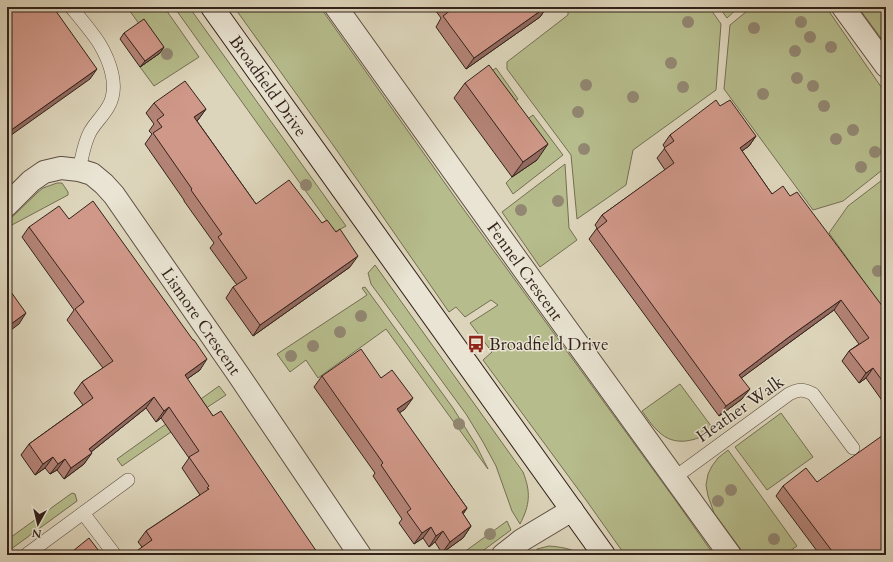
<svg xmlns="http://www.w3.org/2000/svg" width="893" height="562" viewBox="0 0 893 562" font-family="Cardo,serif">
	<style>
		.green { fill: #b6bc8c; stroke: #746f54 }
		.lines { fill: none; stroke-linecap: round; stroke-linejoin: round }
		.lane-casing { stroke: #5e4f43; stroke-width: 14 }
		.street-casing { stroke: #5e4f43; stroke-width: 24 }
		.secondary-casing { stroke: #33221b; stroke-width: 24 }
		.lane { stroke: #e9e4d3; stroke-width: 13 }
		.street { stroke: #e9e4d3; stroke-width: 22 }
		.secondary { stroke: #e9e4d3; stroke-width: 22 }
		.tree { fill: #928772 }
		.wall { fill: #b38376; stroke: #33221b }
		.shaded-wall { fill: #926a60; stroke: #33221b }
		.building { fill: #d09889; stroke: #33221b }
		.labels { text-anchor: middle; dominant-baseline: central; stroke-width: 3; stroke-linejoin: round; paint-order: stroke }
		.street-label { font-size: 17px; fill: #33221b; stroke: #e9e4d3 }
		.poi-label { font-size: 17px; fill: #33221b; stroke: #e9e4d3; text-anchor: start }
	</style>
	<rect width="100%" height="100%" fill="#ddd5bb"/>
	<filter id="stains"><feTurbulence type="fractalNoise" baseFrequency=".005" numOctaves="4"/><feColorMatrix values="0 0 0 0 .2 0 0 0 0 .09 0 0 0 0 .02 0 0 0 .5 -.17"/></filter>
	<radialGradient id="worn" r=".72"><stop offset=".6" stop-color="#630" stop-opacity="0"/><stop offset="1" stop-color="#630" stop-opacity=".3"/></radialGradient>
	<path class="green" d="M 127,7 L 164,7 L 199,57 L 154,86 L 140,67 L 160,53 Z
		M 174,7 L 189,7 L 346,226 L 335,232 Z
		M 234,7 L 320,7 L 459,203 L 676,501 L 714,555 L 625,555 L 586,500 L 483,360 L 492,352 L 470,323 L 498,305 L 491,300 L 465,317 L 456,307 L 449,312 L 338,152 Z
		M 568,7 L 709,7 L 721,24 L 716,90 L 633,150 L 626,185 L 577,219 L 571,155 L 507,69 L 507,62 L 568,15 Z
		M 719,7 L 739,7 L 727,18 Z
		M 752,7 L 826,7 L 886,94 L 886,167 L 843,201 L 813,210 L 724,89 L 730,25 Z
		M 858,7 L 886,7 L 886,45 Z
		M 496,68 L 518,99 L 501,111 L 479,80 Z
		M 533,115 L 563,155 L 513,194 L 506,183 L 512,177 L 514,128 Z
		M 565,164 L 569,228 L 577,240 L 540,267 L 502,212 Z
		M 886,177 L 886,312 L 829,233 L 848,206 Z
		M 57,183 L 62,183 L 68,192 L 68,195 L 10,226 L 7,223 L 7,222 L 37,193 L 43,188 Z
		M 375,265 L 523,472 C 531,492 530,505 520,524 L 512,511 L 496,466 L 483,442 L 466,414 L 371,284 L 368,273 Z
		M 365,287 L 453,408 L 476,445 L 488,469 L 386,329 L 318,378 L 306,360 L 290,372 L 277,354 L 367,295 L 362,288 Z
		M 680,384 L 714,430 C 697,441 674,448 658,431 C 652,426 647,418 642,411 Z
		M 219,386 L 226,395 L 197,414 L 122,466 L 117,459 Z
		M 781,413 L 813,457 L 767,490 L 735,447 Z
		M 728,450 L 797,546 L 784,555 L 745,555 L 714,513 L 708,496 L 706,485 L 708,474 L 712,466 L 718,458 Z
		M 72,493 L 75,494 L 77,501 L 7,552 L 7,540 Z
		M 507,521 L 511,530 L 477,555 L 460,555 Z
		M 549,546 C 560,547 571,548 581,555 L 536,554 L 537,549 Z"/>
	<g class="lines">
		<g class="lane-casing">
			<path id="lane" d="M 71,7 C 80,18 92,32 99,43 C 110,61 120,88 108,107 C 103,116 95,123 90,132 C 84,143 82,157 79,170
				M 674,478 L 789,394 C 799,389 803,389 813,394 L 853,448
				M 83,513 L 115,555
				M 26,555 L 128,480"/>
		</g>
		<g class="street-casing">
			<g id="street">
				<path id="s1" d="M 336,7 L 409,109 L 530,278 L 730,555"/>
				<path d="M 843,7 L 886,66"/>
				<path id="s2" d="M 7,205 L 31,181 L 44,172 L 61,168 L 79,170 L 92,174 L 104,184 L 114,195 L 238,374 L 360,555"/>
				<path d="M 503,555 L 522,540 L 572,510"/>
			</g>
		</g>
		<g class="secondary-casing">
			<g id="secondary">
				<path id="s3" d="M 212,7 L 604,555"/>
			</g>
		</g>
		<use href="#lane" class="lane"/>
		<use href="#street" class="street"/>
		<use href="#secondary" class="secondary"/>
	</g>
	<g class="tree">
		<circle cx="688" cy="22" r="6"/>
		<circle cx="801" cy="22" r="6"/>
		<circle cx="754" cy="28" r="6"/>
		<circle cx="810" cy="37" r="6"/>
		<circle cx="831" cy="47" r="6"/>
		<circle cx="795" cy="51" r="6"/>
		<circle cx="167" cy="54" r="6"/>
		<circle cx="671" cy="63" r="6"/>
		<circle cx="797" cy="78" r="6"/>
		<circle cx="586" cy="85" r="6"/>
		<circle cx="813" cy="86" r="6"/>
		<circle cx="683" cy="87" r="6"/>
		<circle cx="763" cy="94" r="6"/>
		<circle cx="633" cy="97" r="6"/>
		<circle cx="824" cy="106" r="6"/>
		<circle cx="578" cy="112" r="6"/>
		<circle cx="853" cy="130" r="6"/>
		<circle cx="836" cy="139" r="6"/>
		<circle cx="584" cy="149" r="6"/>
		<circle cx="875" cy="152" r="6"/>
		<circle cx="861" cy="167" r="6"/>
		<circle cx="306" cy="185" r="6"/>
		<circle cx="558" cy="201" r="6"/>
		<circle cx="521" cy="210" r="6"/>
		<circle cx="878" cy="271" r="6"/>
		<circle cx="361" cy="316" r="6"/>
		<circle cx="340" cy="332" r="6"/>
		<circle cx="313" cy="346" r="6"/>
		<circle cx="291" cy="356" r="6"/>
		<circle cx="459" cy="424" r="6"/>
		<circle cx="731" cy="490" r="6"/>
		<circle cx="718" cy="501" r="6"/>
		<circle cx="490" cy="534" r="6"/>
		<circle cx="774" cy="539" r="6"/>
	</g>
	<path class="wall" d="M 433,7 L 547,7 L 540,17 L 466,69 L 436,27 L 441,18 Z
		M 124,33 L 160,53 L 140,67 L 120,39 Z
		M 465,83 L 537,160 L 512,177 L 454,98 Z
		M 154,103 L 206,109 L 197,121 L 256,204 L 350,267 L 253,336 L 226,298 L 233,287 L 237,285 L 210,248 L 214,243 L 184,201 L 184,200 L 145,144 L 152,134 L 149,131 L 154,124 L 146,113 Z
		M 720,106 L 756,136 L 749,146 L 742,151 L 772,194 L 790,196 L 886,311 L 886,406 L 866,378 L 859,383 L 842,361 L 849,351 L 859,344 L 834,310 L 782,348 L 741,378 L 742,399 L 719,416 L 589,239 L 597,228 L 595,225 L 602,215 L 665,170 L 657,158 L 665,148 L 663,145 L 670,135 Z
		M 69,219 L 200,370 L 187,379 L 213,416 L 319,555 L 142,547 L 138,542 L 146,531 L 200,495 L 182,468 L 189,458 L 161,418 L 156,422 L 146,408 L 91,452 L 84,464 L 64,479 L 57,470 L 50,474 L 45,468 L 35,475 L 21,455 L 29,444 L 83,405 L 74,393 L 82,382 L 103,368 L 67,320 L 74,310 L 22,237 L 29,227 Z
		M 322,376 L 381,378 L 405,409 L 399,413 L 467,508 L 463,514 L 471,526 L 463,538 L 442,553 L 435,542 L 429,547 L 423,538 L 414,544 L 399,523 L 402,519 L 373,476 L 375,473 L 314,387 Z
		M 817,482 L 886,555 L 820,555 L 776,496 L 783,486 Z"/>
	<path class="shaded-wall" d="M 546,7 L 547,7 L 540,17 L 466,69 L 474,58 Z
		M 164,47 L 160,53 L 140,67 L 145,61 Z
		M 97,69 L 90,79 L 7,138 L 7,133 Z
		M 206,109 L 198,120 L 186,128 L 194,117 Z
		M 756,136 L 749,146 L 732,158 L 740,148 Z
		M 548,144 L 537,160 L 512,177 L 523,162 Z
		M 358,256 L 350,267 L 253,336 L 260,325 Z
		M 841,300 L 834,310 L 782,348 L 732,385 L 739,375 L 789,337 Z
		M 26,313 L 19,324 L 7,333 L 7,327 Z
		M 207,359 L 200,370 L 177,386 L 185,375 Z
		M 873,368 L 866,378 L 859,383 L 866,373 Z
		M 750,389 L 742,399 L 719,416 L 726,406 Z
		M 154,397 L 146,408 L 81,460 L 89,449 Z
		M 413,398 L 405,409 L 389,420 L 397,409 Z
		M 169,407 L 161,418 L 156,422 L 164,411 Z
		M 92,453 L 84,464 L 64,479 L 71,468 Z
		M 53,457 L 45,468 L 35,475 L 43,464 Z
		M 65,459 L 57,470 L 50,474 L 58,464 Z
		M 467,508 L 459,520 L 462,512 Z
		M 471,526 L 463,538 L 442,553 L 450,542 Z
		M 431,527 L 423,538 L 414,544 L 422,533 Z
		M 443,531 L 435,542 L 429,547 L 436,536 Z"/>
	<path class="building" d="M 7,7 L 53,7 L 97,69 L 7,133 Z
		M 449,7 L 546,7 L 474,58 L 443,16 L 451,10 Z
		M 144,19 L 164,47 L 145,61 L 124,33 Z
		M 489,65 L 548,144 L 523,162 L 465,83 Z
		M 185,81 L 206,109 L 194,117 L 256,204 L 289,180 L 322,223 L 327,220 L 336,232 L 340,229 L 358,256 L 260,325 L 233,287 L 247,278 L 218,237 L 222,234 L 191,190 L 192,189 L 153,133 L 162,127 L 157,120 L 164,115 L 154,103 Z
		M 716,100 L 720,106 L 730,100 L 756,136 L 740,148 L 772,194 L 783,186 L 790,196 L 797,192 L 886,311 L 886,386 L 873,368 L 866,373 L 849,351 L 869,338 L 841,300 L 789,337 L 739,375 L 750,389 L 726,406 L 597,229 L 607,221 L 602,215 L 674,163 L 664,148 L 674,141 L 670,135 Z
		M 93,201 L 193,340 L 194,340 L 207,359 L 185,375 L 213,416 L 221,411 L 319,555 L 131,555 L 152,540 L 146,531 L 209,489 L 207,488 L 209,486 L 189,457 L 199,451 L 169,407 L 164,411 L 154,397 L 89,449 L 92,453 L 71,468 L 65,459 L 58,464 L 53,457 L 43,464 L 29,444 L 93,398 L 82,382 L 113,361 L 75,309 L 84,302 L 29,227 L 59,206 L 69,219 Z
		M 11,292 L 26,313 L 7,327 L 7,295 Z
		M 361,349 L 381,378 L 392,370 L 413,398 L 397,409 L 467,508 L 462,512 L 471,526 L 450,542 L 443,531 L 436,536 L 431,527 L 422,533 L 407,512 L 411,509 L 381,465 L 383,463 L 322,376 Z
		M 886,433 L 886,555 L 835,555 L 783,486 L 806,468 L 817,482 Z
		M 89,538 L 102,555 L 68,555 Z"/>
	<defs>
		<g id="bus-bare" transform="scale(1.38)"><path d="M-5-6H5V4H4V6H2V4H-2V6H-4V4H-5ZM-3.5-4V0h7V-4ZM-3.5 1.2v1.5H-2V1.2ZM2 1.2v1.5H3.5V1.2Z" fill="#8f2418" stroke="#e9e4d3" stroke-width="2.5" paint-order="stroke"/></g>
	</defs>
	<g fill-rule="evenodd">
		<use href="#bus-bare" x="476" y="344"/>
	</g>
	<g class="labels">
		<g class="street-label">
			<text stroke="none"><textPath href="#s3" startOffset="97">Broadfield Drive</textPath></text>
			<text stroke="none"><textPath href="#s1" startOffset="325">Fennel Crescent</textPath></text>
			<text stroke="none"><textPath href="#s2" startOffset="283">Lismore Crescent</textPath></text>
			<text transform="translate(740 409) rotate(-35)">Heather Walk</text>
		</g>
		<g class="poi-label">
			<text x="489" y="344">Broadfield Drive</text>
		</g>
	</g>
	<rect width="893" height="562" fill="none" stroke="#ddd5bb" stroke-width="24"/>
	<rect x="8" y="8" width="877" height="546" fill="none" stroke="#33221b" stroke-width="2"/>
	<rect x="12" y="12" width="869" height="538" fill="none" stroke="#33221b"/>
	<g transform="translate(38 524) rotate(188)" stroke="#e9e4d3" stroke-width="3" paint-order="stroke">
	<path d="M0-3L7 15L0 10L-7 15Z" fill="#33221b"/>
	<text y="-6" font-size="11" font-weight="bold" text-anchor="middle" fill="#33221b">N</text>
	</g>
	<rect width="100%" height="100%" filter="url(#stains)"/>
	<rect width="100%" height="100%" fill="url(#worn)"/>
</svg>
